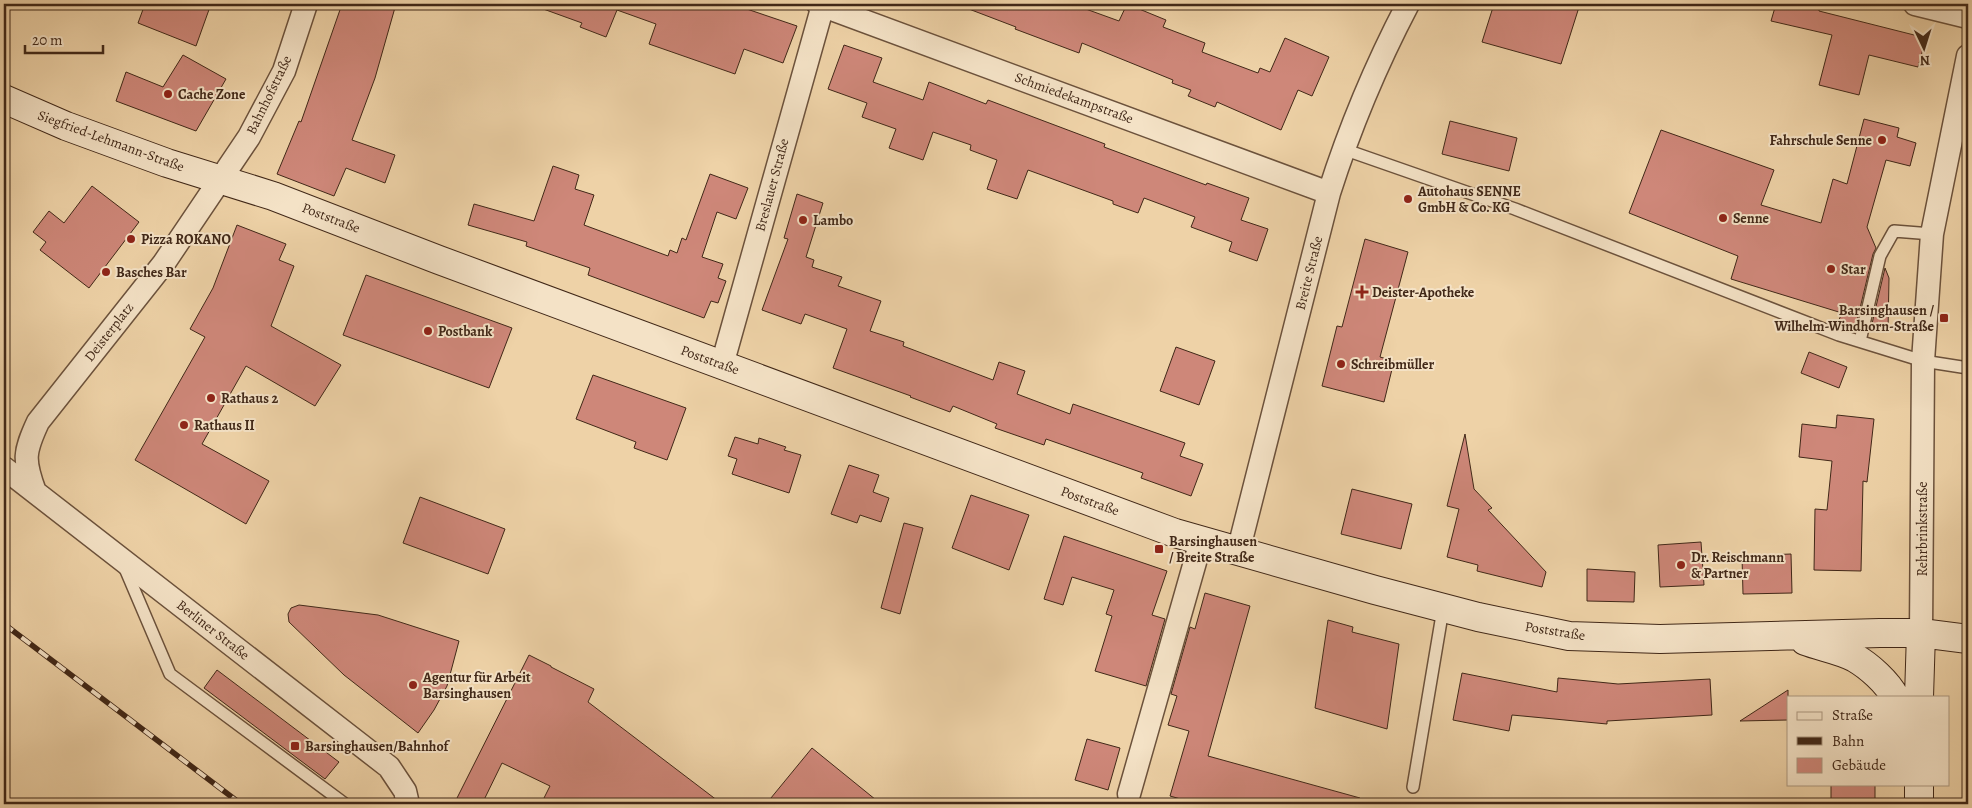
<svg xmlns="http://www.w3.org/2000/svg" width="1972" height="808" viewBox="0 0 1972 808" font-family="Alegreya,serif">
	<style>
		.building { fill: #ce8779; stroke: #412818 }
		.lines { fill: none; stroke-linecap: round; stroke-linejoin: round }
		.service-casing { stroke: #6c523c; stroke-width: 14 }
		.minor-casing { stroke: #6c523c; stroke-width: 25 }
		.secondary-casing { stroke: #412818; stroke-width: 30 }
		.service { stroke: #f4e2c6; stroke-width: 11 }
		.minor { stroke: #f4e2c6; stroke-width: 22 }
		.secondary { stroke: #f4e2c6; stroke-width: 28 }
		.rail-casing { stroke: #412818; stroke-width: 5.5 }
		.rail { stroke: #f4e2c6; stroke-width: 4; stroke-dasharray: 11; stroke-linecap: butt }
		.poi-dot { fill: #8f2418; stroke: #f4e2c6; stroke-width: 2 }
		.labels { text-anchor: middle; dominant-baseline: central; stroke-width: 4; stroke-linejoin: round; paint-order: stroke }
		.poi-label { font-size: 14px; font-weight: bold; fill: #412818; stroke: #f4e2c6; text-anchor: start }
		.street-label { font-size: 14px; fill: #412818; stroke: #f4e2c6 }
	</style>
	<rect width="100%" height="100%" fill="#eed2a7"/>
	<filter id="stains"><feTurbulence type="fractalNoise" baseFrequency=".004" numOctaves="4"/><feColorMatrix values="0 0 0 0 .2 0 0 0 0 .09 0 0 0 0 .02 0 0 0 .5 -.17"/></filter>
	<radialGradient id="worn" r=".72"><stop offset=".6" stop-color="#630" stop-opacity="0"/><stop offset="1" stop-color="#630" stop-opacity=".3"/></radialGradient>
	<path class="building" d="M 145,4 L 211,4 L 196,46 L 138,23 Z
		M 342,4 L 396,4 L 375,78 L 352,140 L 395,155 L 385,183 L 346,168 L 334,196 L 277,174 L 299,121 L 301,122 Z
		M 536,4 L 732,4 L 797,26 L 783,63 L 744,49 L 735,74 L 649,44 L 656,24 L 617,10 L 606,37 L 580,27 L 582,23 L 535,6 Z
		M 961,4 L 1072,4 L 1119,21 L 1127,4 L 1166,20 L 1163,27 L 1205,43 L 1202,52 L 1258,73 L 1260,68 L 1270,72 L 1285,38 L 1329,57 L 1312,96 L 1298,90 L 1281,130 L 1217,102 L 1215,107 L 1188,96 L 1191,90 L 1172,83 L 1173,80 L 1082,43 L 1079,53 L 1015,29 L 1016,27 L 961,6 Z
		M 1494,4 L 1580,4 L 1561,64 L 1482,42 Z
		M 1776,4 L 1805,4 L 1819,7 L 1819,11 L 1926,38 L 1918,67 L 1869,55 L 1859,95 L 1819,85 L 1832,35 L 1771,21 Z
		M 844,45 L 882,58 L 873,82 L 923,100 L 929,82 L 986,104 L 988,100 L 1105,144 L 1104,147 L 1206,185 L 1207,183 L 1249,198 L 1241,220 L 1268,229 L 1257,261 L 1229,251 L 1232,242 L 1191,227 L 1195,217 L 1144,198 L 1138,213 L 1113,204 L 1113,201 L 1028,170 L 1017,199 L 987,189 L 997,160 L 970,150 L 971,145 L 933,132 L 923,160 L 889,148 L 896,129 L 862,117 L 867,103 L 828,89 Z
		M 183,55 L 226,79 L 196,131 L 116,101 L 126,72 L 163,87 Z
		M 1864,119 L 1899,128 L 1897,137 L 1916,143 L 1910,166 L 1886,160 L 1867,227 L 1876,248 L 1873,254 L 1856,325 L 1838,322 L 1842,313 L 1731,279 L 1738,256 L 1629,213 L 1661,130 L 1774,170 L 1761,205 L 1821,223 L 1833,179 L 1847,184 Z
		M 1450,121 L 1517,138 L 1509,171 L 1442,154 Z
		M 553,166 L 579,175 L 575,189 L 594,195 L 584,225 L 668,256 L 670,250 L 677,253 L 682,238 L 686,240 L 710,174 L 748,188 L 736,219 L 717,212 L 702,257 L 723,264 L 718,278 L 726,281 L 718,303 L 711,301 L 704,318 L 588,275 L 590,268 L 526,246 L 527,242 L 468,225 L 474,204 L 534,221 Z
		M 92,186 L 139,222 L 89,288 L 40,250 L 46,242 L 33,232 L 49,211 L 64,223 Z
		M 797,194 L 823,203 L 806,257 L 814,260 L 812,267 L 842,277 L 838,286 L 881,301 L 870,331 L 904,342 L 903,346 L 993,380 L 999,362 L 1025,371 L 1017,394 L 1070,414 L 1073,404 L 1185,443 L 1180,456 L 1203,464 L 1191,496 L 1141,478 L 1143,473 L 1046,439 L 1044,445 L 995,428 L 997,424 L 953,406 L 950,412 L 910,397 L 911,396 L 833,368 L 847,329 L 805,314 L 801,324 L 762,310 L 788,239 L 784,238 Z
		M 237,225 L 286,244 L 279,260 L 294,266 L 271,326 L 341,365 L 315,406 L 246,366 L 202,444 L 269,481 L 246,524 L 135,460 L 205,337 L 190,329 L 213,288 Z
		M 1365,239 L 1408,252 L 1380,357 L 1394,361 L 1384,402 L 1322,386 L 1337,326 L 1342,327 Z
		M 1885,268 L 1889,278 L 1888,332 L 1871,328 Z
		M 366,275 L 512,328 L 489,388 L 343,335 Z
		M 1176,347 L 1215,361 L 1199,405 L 1160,391 Z
		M 1809,352 L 1847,367 L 1839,388 L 1801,373 Z
		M 593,375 L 686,408 L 667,460 L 634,448 L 636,442 L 576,419 Z
		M 1837,415 L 1874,419 L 1867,482 L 1863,481 L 1861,571 L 1814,570 L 1815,509 L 1827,510 L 1832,461 L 1799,457 L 1802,424 L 1836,428 Z
		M 1465,434 L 1474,489 L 1492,508 L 1488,510 L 1546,572 L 1542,587 L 1477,571 L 1478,565 L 1447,557 L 1459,509 L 1447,506 Z
		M 735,437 L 758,444 L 759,438 L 786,447 L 784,450 L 801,455 L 789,493 L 732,474 L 737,459 L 728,456 Z
		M 849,465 L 879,475 L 873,492 L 889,498 L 881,522 L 860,515 L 857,523 L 831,514 Z
		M 1352,489 L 1412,504 L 1401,549 L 1341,534 Z
		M 971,495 L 1029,515 L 1009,570 L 952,548 Z
		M 420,497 L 505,529 L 488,574 L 403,543 Z
		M 904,523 L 923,528 L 900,614 L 881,608 Z
		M 1064,536 L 1167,571 L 1152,615 L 1165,619 L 1146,686 L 1095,671 L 1112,616 L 1106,614 L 1114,590 L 1072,577 L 1063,605 L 1044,599 Z
		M 1701,542 L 1704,585 L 1660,587 L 1658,545 Z
		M 1791,554 L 1792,593 L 1743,594 L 1742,556 Z
		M 1587,569 L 1635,572 L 1634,602 L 1587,601 Z
		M 1205,593 L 1250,606 L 1208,756 L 1360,798 L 1359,804 L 1198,804 L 1170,796 L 1189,731 L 1168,725 L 1177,696 L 1171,694 L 1190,627 L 1195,629 Z
		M 299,605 L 378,615 L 459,641 L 447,686 L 434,710 L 418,733 L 344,675 L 289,622 L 288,614 L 291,608 Z
		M 1328,620 L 1353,627 L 1352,632 L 1399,644 L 1387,729 L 1315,708 Z
		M 529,655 L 551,666 L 551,667 L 594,689 L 588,702 L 722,804 L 541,804 L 550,786 L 502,763 L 482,804 L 454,804 Z
		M 217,670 L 339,762 L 325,779 L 204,688 Z
		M 1462,673 L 1557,692 L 1558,678 L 1618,684 L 1710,679 L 1712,715 L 1607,721 L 1607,724 L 1512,715 L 1509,731 L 1453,720 Z
		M 1788,690 L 1788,720 L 1740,721 Z
		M 1087,739 L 1120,748 L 1108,790 L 1075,780 Z
		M 812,748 L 881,804 L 766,804 Z
		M 1831,784 L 1875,784 L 1875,804 L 1831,804 Z"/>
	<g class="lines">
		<g class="service-casing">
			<path id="service" d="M 1343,149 L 1515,209 L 1839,335 L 1923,361 L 1968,368
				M 1860,341 L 1880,256 L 1894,231 L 1932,234
				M 124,566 L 170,674 L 345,804
				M 1413,787 L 1443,609"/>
		</g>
		<g class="minor-casing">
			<path id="minor" d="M 818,4 L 1329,193
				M 1915,4 L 1968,17
				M 722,365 L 823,5
				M 4,468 L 389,767 L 405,791 L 408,804
				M 35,492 C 23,460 24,452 38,422 L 164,263 L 249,137 L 284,71 L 306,4
				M 1238,552 L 1329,193 C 1350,127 1376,65 1408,4
				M 1921,633 L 1923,361 L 1932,234 L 1968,56
				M 1129,794 L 1201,541"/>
		</g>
		<g class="secondary-casing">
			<path id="secondary" d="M 4,99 L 66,126 L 167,163 L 273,196 L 439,260 L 1175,533 L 1375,590 L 1478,617 L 1569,636 L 1660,639 L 1880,633 L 1921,633 L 1968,639
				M 1805,641 C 1821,647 1840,650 1855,658 C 1869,666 1887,682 1895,697
				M 1919,697 L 1921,633
				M 1919,784 L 1919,804"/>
		</g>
		<use href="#service" class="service"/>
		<use href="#minor" class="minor"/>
		<use href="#secondary" class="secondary"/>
		<g class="rail-casing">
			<path id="rail" d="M 4,624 L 241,804"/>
		</g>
		<use href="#rail" class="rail"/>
	</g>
	<g class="poi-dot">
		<circle cx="168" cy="94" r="5"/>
		<circle cx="1882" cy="140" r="5"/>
		<circle cx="1408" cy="199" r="5"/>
		<circle cx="1723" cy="218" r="5"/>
		<circle cx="803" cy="220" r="5"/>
		<circle cx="131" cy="239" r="5"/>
		<circle cx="1831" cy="269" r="5"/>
		<circle cx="106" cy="272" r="5"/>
		<path d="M1359.5 284.5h5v5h5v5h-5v5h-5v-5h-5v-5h5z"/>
		<rect x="1939" y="313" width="10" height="10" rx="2.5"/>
		<circle cx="428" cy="331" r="5"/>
		<circle cx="1341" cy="364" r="5"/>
		<circle cx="211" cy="398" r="5"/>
		<circle cx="184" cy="425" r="5"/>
		<rect x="1154" y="544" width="10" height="10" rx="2.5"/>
		<circle cx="1681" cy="565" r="5"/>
		<circle cx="413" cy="685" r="5"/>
		<rect x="290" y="741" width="10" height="10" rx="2.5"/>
	</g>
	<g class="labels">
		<g class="poi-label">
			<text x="178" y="94">Cache Zone</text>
			<text x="1872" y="140" text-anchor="end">Fahrschule Senne</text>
			<text x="1418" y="191">Autohaus SENNE<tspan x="1418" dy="16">GmbH &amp; Co. KG</tspan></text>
			<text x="1733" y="218">Senne</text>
			<text x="813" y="220">Lambo</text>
			<text x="141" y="239">Pizza ROKANO</text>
			<text x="1841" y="269">Star</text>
			<text x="116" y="272">Basches Bar</text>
			<text x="1372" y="292">Deister-Apotheke</text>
			<text x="1934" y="310" text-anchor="end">Barsinghausen /<tspan x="1934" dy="16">Wilhelm-Windhorn-Straße</tspan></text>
			<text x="438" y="331">Postbank</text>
			<text x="1351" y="364">Schreibmüller</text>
			<text x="221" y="398">Rathaus 2</text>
			<text x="194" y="425">Rathaus II</text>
			<text x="1169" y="541">Barsinghausen<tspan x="1169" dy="16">/ Breite Straße</tspan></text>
			<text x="1691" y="557">Dr. Reischmann<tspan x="1691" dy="16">&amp; Partner</tspan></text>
			<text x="423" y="677">Agentur für Arbeit<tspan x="423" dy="16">Barsinghausen</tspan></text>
			<text x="305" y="746">Barsinghausen/Bahnhof</text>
		</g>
		<g class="street-label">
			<text transform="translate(269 95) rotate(-64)">Bahnhofstraße</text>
			<text transform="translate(1074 98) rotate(20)">Schmiedekampstraße</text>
			<text transform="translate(111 141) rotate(20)">Siegfried-Lehmann-Straße</text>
			<text transform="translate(772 185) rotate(-75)">Breslauer Straße</text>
			<text transform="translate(331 218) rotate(21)">Poststraße</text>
			<text transform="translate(1309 273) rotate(-76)">Breite Straße</text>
			<text transform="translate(109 332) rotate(-52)">Deisterplatz</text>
			<text transform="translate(710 360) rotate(20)">Poststraße</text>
			<text transform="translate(1090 501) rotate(20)">Poststraße</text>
			<text transform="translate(1922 529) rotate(-90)">Rehrbrinkstraße</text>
			<text transform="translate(213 630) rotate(38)">Berliner Straße</text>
			<text transform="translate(1555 631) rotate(9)">Poststraße</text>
		</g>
	</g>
	<rect width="1972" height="808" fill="none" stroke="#eed2a7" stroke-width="20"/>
	<rect x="5" y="5" width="1962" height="798" fill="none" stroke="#412818" stroke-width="2.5"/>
	<rect x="10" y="10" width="1952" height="788" fill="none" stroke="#412818"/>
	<rect x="1787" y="696" width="162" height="90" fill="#f4e2c6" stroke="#ac9880"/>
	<rect x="1797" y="712" width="25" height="8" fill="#f4e2c6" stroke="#ac9880"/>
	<text x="1832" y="720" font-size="15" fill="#412818">Straße</text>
	<rect x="1797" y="737" width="25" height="8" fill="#412818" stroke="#ac9880"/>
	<text x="1832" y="746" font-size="15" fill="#412818">Bahn</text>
	<rect x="1797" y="758" width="25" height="15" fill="#ce8779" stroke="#ac9880"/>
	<text x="1832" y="770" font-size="15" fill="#412818">Gebäude</text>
	<g transform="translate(1924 48) rotate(176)" stroke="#f4e2c6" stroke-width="4" paint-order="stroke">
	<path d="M0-4L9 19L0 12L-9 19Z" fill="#412818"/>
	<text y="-8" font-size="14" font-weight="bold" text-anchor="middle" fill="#412818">N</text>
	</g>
	<path d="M25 45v8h78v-8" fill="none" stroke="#412818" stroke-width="2.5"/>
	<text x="32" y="45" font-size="15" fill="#412818" stroke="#f4e2c6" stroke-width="4" paint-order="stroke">20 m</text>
	<rect width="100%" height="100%" filter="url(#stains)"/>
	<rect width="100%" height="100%" fill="url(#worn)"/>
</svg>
